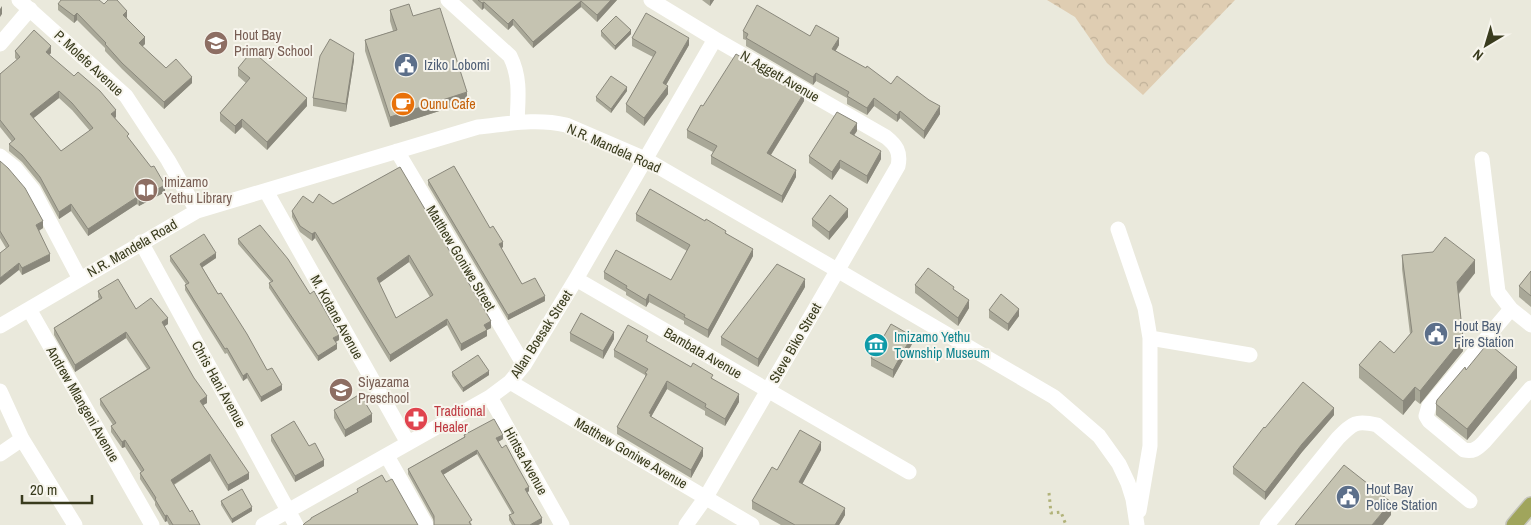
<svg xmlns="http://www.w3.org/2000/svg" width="1531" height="525" viewBox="0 0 1531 525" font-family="'Archivo Narrow',sans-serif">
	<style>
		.forest { fill: url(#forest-crowns) }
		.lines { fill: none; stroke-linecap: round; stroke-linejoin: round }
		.major-casing { stroke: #c4c4bb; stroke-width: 18 }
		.path { stroke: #b1b279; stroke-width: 3; stroke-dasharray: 2.5 4; stroke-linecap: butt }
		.minor { stroke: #fff; stroke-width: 15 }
		.major { stroke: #a0a55c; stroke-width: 15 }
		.wall { fill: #a9a898; fill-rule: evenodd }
		.shaded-wall { fill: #8a887c }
		.building { fill: #c5c3b1; stroke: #8a887c; fill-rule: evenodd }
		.labels { text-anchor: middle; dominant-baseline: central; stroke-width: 4; stroke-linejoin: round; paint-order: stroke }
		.education-label { font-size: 14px; fill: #785e54; stroke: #f7f5ed; text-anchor: start }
		.street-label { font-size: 14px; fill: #393b1d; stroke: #f7f5ed }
		.service-label { font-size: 14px; fill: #4e5e75; stroke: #f7f5ed; text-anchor: start }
		.food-label { font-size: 14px; fill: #c56008; stroke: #f7f5ed; text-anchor: start }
		.culture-label { font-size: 14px; fill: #0d838f; stroke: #f7f5ed; text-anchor: start }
		.health-label { font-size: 14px; fill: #be3a42; stroke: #f7f5ed; text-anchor: start }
	</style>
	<defs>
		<pattern id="forest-crowns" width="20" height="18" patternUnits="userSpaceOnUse" patternTransform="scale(1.25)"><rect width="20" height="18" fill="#dfcdb2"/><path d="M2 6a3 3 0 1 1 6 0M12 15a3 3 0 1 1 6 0" fill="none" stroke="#c0b199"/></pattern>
	</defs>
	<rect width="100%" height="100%" fill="#eae9dc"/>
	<path class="forest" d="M 1047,0 L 1235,0 L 1143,95 L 1107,63 L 1075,17 Z"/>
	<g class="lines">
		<g class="major-casing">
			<path id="major" d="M 1514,525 L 1531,505"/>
		</g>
		<path class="path" d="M 1049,493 L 1051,513 L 1061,512 L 1066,525"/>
		<path class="minor" d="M 19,0 L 126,96 L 168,160 L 197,211
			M 448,0 L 510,56 C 521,78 518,99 517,122
			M 651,0 L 715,39 L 886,137 C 896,145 901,152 898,166 L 706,497 L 686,525
			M 0,44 L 30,9
			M 397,151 L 524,365
			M 0,156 L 15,168 L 33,190 L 80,279
			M 1482,159 L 1498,292 L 1511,309 L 1531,325
			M 266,191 L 408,443
			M 1118,229 L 1145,308 L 1150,338 L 1150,446 L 1139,511
			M 141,242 L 296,525
			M 576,279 L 909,472
			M 29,309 L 152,525
			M 1511,309 L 1429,406 L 1426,416 L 1429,421 L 1464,450 C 1473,452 1477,449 1484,442 L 1531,388
			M 0,326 L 197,211 L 478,127 C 508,124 536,118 566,125 L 645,159 L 837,270 L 1054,397 L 1099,436 L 1119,464 L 1128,483 L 1133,499 L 1137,525
			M 1150,338 L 1250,355
			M 510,382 L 752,525
			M 0,391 L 22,439 L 75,525
			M 490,397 L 562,525
			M 0,454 L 22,439
			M 387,456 L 426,525
			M 263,525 L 490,397 L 510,382 L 524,365 L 576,279 L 715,39
			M 1267,525 L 1338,438 C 1353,423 1356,420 1377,425 L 1470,501"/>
		<use href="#major" class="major"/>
	</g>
	<path class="wall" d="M 472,0 L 617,0 L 597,22 L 581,7 L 533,48 L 513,25 L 508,30 L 484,8 L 482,10 Z
		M 702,0 L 714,0 L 710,6 Z
		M 58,4 L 104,4 L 127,17 L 127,18 L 145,44 L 142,46 L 166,68 L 192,83 L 164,109 L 122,69 L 105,51 L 105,48 L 77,20 L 74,23 L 58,10 Z
		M 390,10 L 413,16 L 467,102 L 390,127 L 365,51 L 365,40 L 393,31 L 390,21 Z
		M 601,31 L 631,34 L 615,50 L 601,36 Z
		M 743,31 L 810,36 L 839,45 L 835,51 L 940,114 L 924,139 L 900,118 L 897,122 L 874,106 L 867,115 L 847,104 L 847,98 L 816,81 L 813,85 L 746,46 L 746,40 L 743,39 Z
		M 632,38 L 689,45 L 666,85 L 668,94 L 644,126 L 626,112 L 626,104 L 653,57 L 632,46 Z
		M 15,51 L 51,53 L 49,55 L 116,117 L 115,118 L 165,192 L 139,206 L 137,204 L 88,236 L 71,211 L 59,219 L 40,184 L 22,162 L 9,151 L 9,144 L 12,142 L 0,127 L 0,74 L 17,60 L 15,58 ZM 59,98 L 72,110 L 90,131 L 61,151 L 33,118 Z
		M 354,60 L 346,112 L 313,106 L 313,98 Z
		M 238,68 L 307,106 L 267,150 L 242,127 L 235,134 L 220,121 L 220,113 L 246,83 L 238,76 Z
		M 627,91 L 611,113 L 596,101 L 596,97 Z
		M 804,101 L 771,155 L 796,177 L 782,203 L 711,164 L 711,156 L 713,152 L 687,138 L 687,130 L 703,106 Z
		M 857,131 L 854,135 L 881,159 L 867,184 L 840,168 L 832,180 L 809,163 L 809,156 Z
		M 0,161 L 43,228 L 39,231 L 50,261 L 22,275 L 0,238 Z
		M 400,167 L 491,328 L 487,330 L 487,336 L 461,351 L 447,325 L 390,362 L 315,238 L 312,241 L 300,232 L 292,217 L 292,211 L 313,203 L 333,204 ZM 409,262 L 430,297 L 396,318 L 379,283 Z
		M 428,180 L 490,228 L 503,247 L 501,248 L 522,284 L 545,301 L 508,320 L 428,185 Z
		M 636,214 L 726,233 L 753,256 L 708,338 L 684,324 L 684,321 L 649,302 L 646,307 L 626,295 L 626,292 L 604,279 L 604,272 L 671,280 L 687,251 L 636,221 Z
		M 848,217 L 829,240 L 812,226 L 812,219 Z
		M 238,239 L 339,340 L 336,342 L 337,349 L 318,361 L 269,288 L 269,283 L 271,282 L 238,244 Z
		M 1402,255 L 1475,273 L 1459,294 L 1463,351 L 1420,404 L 1415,400 L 1403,415 L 1359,378 L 1359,365 L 1394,353 L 1410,334 L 1402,269 Z
		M 170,256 L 216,258 L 202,267 L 218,294 L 267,370 L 282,390 L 261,402 L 247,378 L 243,381 L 227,353 L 225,354 L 185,290 L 185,285 L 186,284 L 170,261 Z
		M 1531,271 L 1531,307 L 1519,297 L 1519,286 Z
		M 915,285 L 954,291 L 969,308 L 958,326 L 915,293 Z
		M 805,287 L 758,367 L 721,345 L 721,337 Z
		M 98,291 L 168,324 L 164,326 L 207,403 L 203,405 L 249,479 L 228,491 L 210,461 L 174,485 L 190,512 L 200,525 L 169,525 L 167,521 L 165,522 L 155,505 L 155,502 L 140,479 L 140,473 L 141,472 L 125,447 L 122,448 L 111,432 L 111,426 L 113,425 L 100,405 L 100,399 L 147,369 L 126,338 L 75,372 L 54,335 L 54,328 L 99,299 L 98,297 Z
		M 989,310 L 1019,316 L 1008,331 L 989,318 Z
		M 570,333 L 614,339 L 603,359 L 570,341 Z
		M 648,343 L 713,379 L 739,402 L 725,426 L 705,415 L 705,411 L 667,389 L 651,417 L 703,456 L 691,478 L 617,434 L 617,427 L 645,378 L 645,375 L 614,357 L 614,350 Z
		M 912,344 L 893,378 L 871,366 L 871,358 Z
		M 1466,370 L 1517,378 L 1467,440 L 1436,415 L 1436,404 Z
		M 452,372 L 489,375 L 463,392 L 452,376 Z
		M 334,410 L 372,422 L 345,437 L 334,418 Z
		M 1334,415 L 1302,452 L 1265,500 L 1233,474 L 1233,467 L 1265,428 Z
		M 271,435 L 309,446 L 324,466 L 295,482 L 271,441 Z
		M 464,435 L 503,439 L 498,442 L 529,491 L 527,493 L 542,523 L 538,525 L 512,525 L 509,520 L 509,515 L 512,514 L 477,454 L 443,475 L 472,525 L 434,521 L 408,474 L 408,469 L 464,437 Z
		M 821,450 L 802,484 L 845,515 L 839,525 L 781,525 L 752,509 L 752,501 L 777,470 Z
		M 221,501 L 252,511 L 232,523 L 221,505 Z"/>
	<path class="shaded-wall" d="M 611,0 L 617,0 L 597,22 L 597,15 Z
		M 710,0 L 714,0 L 710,6 Z
		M 581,1 L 581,7 L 533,48 L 533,42 Z
		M 484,2 L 484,8 L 482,10 L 482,3 Z
		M 2,6 L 2,14 L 0,17 L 0,9 Z
		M 127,11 L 127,17 L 123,21 L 123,15 Z
		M 77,13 L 77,20 L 74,23 L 74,16 Z
		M 513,19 L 513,25 L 508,30 L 508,24 Z
		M 631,30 L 631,34 L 615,50 L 615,46 Z
		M 145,37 L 145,44 L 139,50 L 139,43 Z
		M 689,38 L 689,45 L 663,90 L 663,83 Z
		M 839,38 L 839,45 L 832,57 L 832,49 Z
		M 51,46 L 51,53 L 46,58 L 46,52 Z
		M 354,53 L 354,60 L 346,112 L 346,104 Z
		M 816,73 L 816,81 L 813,85 L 813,77 Z
		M 192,77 L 192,83 L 164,109 L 164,102 Z
		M 668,86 L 668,94 L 644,126 L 644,118 Z
		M 627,87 L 627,91 L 611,113 L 611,109 Z
		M 59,91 L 59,98 L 30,121 L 30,114 Z
		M 467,92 L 467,102 L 390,127 L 390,117 Z
		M 804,93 L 804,101 L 767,161 L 767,153 Z
		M 307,98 L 307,106 L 267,150 L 267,142 Z
		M 874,98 L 874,106 L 867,115 L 867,108 Z
		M 940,106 L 940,114 L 924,139 L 924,131 Z
		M 116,110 L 116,117 L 111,121 L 111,114 Z
		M 900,111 L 900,118 L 897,122 L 897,115 Z
		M 242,119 L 242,127 L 235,134 L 235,126 Z
		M 857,123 L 857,131 L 850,141 L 850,133 Z
		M 881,151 L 881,159 L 867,184 L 867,176 Z
		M 840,160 L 840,168 L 832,180 L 832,172 Z
		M 796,170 L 796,177 L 782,203 L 782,196 Z
		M 165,185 L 165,192 L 139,206 L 139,199 Z
		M 137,197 L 137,204 L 88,236 L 88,229 Z
		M 71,204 L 71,211 L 59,219 L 59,212 Z
		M 848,209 L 848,217 L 829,240 L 829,232 Z
		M 43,221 L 43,228 L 36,232 L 36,225 Z
		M 315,232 L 315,238 L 312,241 L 312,234 Z
		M 503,242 L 503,247 L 499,250 L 499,244 Z
		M 753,249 L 753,256 L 708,338 L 708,330 Z
		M 216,253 L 216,258 L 200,269 L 200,264 Z
		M 50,254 L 50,261 L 22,275 L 22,268 Z
		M 409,255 L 409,262 L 377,285 L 377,278 Z
		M 1475,260 L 1475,273 L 1457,295 L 1457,282 Z
		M 19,263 L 19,270 L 0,285 L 0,278 Z
		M 805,279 L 805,287 L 758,367 L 758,359 Z
		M 649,294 L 649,302 L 646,307 L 646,300 Z
		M 545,296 L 545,301 L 508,320 L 508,315 Z
		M 969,300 L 969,308 L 958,326 L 958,318 Z
		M 1019,309 L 1019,316 L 1008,331 L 1008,324 Z
		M 168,318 L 168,324 L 162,328 L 162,322 Z
		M 447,319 L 447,325 L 390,362 L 390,355 Z
		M 491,321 L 491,328 L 487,330 L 487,336 L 461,351 L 461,344 L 484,325 Z
		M 126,332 L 126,338 L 75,372 L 75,365 Z
		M 614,332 L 614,339 L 603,359 L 603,351 Z
		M 339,335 L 339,340 L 333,343 L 333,338 Z
		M 912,336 L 912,344 L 893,378 L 893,370 Z
		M 1463,338 L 1463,351 L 1420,404 L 1420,391 Z
		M 337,344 L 337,349 L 318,361 L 318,356 Z
		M 1517,367 L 1517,378 L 1467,440 L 1467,429 Z
		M 489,371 L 489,375 L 463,392 L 463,388 Z
		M 247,373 L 247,378 L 243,381 L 243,376 Z
		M 667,381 L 667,389 L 651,417 L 651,421 L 649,413 Z
		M 282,385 L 282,390 L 261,402 L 261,397 Z
		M 1415,387 L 1415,400 L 1403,415 L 1403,401 Z
		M 739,394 L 739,402 L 725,426 L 725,419 Z
		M 207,396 L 207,403 L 200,407 L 200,401 Z
		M 1334,408 L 1334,415 L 1302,452 L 1265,500 L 1265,492 L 1302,444 Z
		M 372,414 L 372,422 L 345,437 L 345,430 Z
		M 503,435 L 503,439 L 496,443 L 496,438 Z
		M 125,440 L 125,447 L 122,448 L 122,442 Z
		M 821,442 L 821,450 L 799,490 L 799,482 Z
		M 703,448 L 703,456 L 691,478 L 691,470 Z
		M 477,450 L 477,454 L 441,476 L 441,471 Z
		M 210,454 L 210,461 L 171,486 L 171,480 Z
		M 324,460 L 324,466 L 295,482 L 295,476 Z
		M 249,473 L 249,479 L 228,491 L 228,485 Z
		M 529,487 L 529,491 L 525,494 L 525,489 Z
		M 1391,502 L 1391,515 L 1383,525 L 1372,525 Z
		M 252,507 L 252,511 L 232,523 L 232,519 Z
		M 845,508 L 845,515 L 839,525 L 835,525 Z
		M 167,515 L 167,521 L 165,522 L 165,516 Z
		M 542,518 L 542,523 L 538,525 L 530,525 Z"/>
	<path class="building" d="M 61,0 L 99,0 L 104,4 L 108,0 L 117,0 L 127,11 L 123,15 L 145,37 L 139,43 L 166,68 L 176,59 L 192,77 L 164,102 L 122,63 L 105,44 L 106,43 L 77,13 L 74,16 L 58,4 Z
		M 478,0 L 611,0 L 597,15 L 581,1 L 533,42 L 513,19 L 508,24 L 484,2 L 482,3 Z
		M 409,4 L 413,16 L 440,8 L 467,92 L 390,117 L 365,40 L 397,30 L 390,10 Z
		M 757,5 L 810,36 L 816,25 L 839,38 L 832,49 L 866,68 L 867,66 L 891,84 L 897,76 L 929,100 L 940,106 L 924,131 L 900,111 L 897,115 L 874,98 L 867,108 L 847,96 L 849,92 L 816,73 L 813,77 L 746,38 L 748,34 L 743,31 Z
		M 646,13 L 689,38 L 663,83 L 668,86 L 644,118 L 626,104 L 656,52 L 632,38 Z
		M 616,16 L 631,30 L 615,46 L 601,31 Z
		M 34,30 L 51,46 L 46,52 L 74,76 L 78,72 L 100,91 L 116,110 L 111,114 L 129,134 L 127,136 L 151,167 L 154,166 L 165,185 L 139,199 L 137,197 L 88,229 L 71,204 L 59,212 L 40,177 L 22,155 L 9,144 L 15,139 L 0,120 L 0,74 L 20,57 L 15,51 ZM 59,91 L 72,103 L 93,128 L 61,151 L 30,114 Z
		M 330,39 L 354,53 L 346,104 L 313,98 L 320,56 Z
		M 252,51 L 307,98 L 267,142 L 242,119 L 235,126 L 220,113 L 250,78 L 238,68 Z
		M 736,54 L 804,93 L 767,153 L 796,170 L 782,196 L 711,156 L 717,146 L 687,130 L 701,105 L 703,106 Z
		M 611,76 L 627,87 L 611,109 L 596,97 Z
		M 837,112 L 857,123 L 850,133 L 881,151 L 867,176 L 840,160 L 832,172 L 809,156 Z
		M 0,161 L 8,168 L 25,188 L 43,221 L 36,225 L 50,254 L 22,268 L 19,263 L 0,278 L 0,253 L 9,246 L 0,231 Z
		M 454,166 L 490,228 L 493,226 L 503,242 L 499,244 L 522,284 L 535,278 L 545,296 L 508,315 L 428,180 Z
		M 400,167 L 491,321 L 484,325 L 487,330 L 461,344 L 447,319 L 390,355 L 315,232 L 312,234 L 300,226 L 292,211 L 303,196 L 313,203 L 319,194 L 333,204 ZM 409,255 L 433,295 L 396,318 L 377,278 Z
		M 650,189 L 705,221 L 706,219 L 726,231 L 725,233 L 753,249 L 708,330 L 684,317 L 685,315 L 649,294 L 646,300 L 626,288 L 627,286 L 604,272 L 616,250 L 671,280 L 690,245 L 636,214 Z
		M 830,195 L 848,209 L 829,232 L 812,219 Z
		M 260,225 L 288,259 L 310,294 L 314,291 L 315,293 L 339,335 L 333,338 L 337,344 L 318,356 L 269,283 L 273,281 L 238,239 Z
		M 204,234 L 216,253 L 200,264 L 218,294 L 221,293 L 247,334 L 267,370 L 272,368 L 282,385 L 261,397 L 247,373 L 243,376 L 227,348 L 225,349 L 194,300 L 185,285 L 189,283 L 170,256 Z
		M 1445,237 L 1475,260 L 1457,282 L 1463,338 L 1420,391 L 1415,387 L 1403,401 L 1359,365 L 1380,341 L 1394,353 L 1412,332 L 1402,255 L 1433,252 Z
		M 777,264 L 805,279 L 758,359 L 721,337 Z
		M 928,268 L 954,287 L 953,289 L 969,300 L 958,318 L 915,285 Z
		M 1531,271 L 1531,296 L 1519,286 Z
		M 118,279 L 136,309 L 151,298 L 168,318 L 162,322 L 194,378 L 207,396 L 200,401 L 249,473 L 228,485 L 210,454 L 171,480 L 190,512 L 192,510 L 200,525 L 173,525 L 167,515 L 165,516 L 155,499 L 156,498 L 140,473 L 144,470 L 125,440 L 122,442 L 111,426 L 116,423 L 100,399 L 150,368 L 126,332 L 75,365 L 54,328 L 102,298 L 98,291 Z
		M 1001,294 L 1019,309 L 1008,324 L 989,310 Z
		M 581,313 L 614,332 L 603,351 L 570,333 Z
		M 891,324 L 912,336 L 893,370 L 871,358 Z
		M 628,325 L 648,336 L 646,341 L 691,367 L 693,363 L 713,375 L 711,378 L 739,394 L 725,419 L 705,407 L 706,404 L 667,381 L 649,413 L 651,414 L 650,416 L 703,448 L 691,470 L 617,427 L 647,374 L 645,373 L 648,369 L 614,350 Z
		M 1488,343 L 1517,367 L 1467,429 L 1436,404 L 1437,400 L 1465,367 L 1466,370 Z
		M 478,355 L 489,371 L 463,388 L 452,372 Z
		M 1303,382 L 1334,408 L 1302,444 L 1265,492 L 1233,467 L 1264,427 L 1265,428 Z
		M 360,394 L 372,414 L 345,430 L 334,410 Z
		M 494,419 L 503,435 L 496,438 L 502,448 L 506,445 L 515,462 L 529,487 L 525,489 L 542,518 L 530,525 L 515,525 L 509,515 L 514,513 L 477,450 L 441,471 L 472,520 L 469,522 L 471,525 L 434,525 L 434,516 L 408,469 L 465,437 L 464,435 Z
		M 294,421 L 309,446 L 315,443 L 324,460 L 295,476 L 271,435 Z
		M 800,430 L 821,442 L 799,482 L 845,508 L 835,525 L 795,525 L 752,501 L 772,467 L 777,470 Z
		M 1344,465 L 1391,502 L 1372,525 L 1295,525 Z
		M 382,475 L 386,482 L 392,479 L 418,525 L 303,525 L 305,523 L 311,519 L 311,518 L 358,492 L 357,489 Z
		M 242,489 L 252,507 L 232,519 L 221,501 Z"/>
	<defs>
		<g id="school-disc" transform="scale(1.25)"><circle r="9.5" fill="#8d6e63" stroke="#f7f5ed"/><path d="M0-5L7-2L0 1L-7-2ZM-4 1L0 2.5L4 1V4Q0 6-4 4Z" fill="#fff"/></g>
		<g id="civic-disc" transform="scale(1.25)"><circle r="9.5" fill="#5c6f8a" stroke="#f7f5ed"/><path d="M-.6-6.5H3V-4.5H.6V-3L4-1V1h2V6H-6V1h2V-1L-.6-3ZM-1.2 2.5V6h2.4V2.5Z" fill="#fff"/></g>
		<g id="cafe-disc" transform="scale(1.25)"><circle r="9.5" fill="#e8710a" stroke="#f7f5ed"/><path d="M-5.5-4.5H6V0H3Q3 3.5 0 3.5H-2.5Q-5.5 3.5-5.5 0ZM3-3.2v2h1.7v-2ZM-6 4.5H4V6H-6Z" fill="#fff"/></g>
		<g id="library-disc" transform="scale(1.25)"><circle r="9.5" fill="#8d6e63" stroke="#f7f5ed"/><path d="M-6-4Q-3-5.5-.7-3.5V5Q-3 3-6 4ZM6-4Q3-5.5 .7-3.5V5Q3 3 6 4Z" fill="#fff"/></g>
		<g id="museum-disc" transform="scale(1.25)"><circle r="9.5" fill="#0f9aa8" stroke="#f7f5ed"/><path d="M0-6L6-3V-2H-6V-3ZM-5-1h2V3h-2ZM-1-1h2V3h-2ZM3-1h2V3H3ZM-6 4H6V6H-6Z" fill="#fff"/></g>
		<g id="pharmacy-disc" transform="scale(1.25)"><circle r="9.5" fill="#e0444e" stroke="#f7f5ed"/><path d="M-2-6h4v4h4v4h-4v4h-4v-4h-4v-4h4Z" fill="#fff"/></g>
	</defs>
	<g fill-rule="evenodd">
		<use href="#school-disc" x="216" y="43"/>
		<use href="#civic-disc" x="406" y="65"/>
		<use href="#cafe-disc" x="403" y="104"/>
		<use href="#library-disc" x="146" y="190"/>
		<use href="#civic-disc" x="1436" y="334"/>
		<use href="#museum-disc" x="876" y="345"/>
		<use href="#school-disc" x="341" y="390"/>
		<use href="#pharmacy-disc" x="416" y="419"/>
		<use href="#civic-disc" x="1348" y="497"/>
	</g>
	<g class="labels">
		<g class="education-label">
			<text x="234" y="35">Hout Bay<tspan x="234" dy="16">Primary School</tspan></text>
			<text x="164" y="182">Imizamo<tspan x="164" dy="16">Yethu Library</tspan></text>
			<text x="358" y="382">Siyazama<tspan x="358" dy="16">Preschool</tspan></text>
		</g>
		<g class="street-label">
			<text transform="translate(89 63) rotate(43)">P. Molefe Avenue</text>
			<text transform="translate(780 76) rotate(30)">N. Aggett Avenue</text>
			<text transform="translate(614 148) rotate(24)">N.R. Mandela Road</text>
			<text transform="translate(132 248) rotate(-30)">N.R. Mandela Road</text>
			<text transform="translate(461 258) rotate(59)">Matthew Goniwe Street</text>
			<text transform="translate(337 317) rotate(61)">M. Kotane Avenue</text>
			<text transform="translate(541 334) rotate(-57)">Allan Boesak Street</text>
			<text transform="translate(795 343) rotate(-60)">Steve Biko Street</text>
			<text transform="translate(703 353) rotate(30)">Bambata Avenue</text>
			<text transform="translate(219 384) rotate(61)">Chris Hani Avenue</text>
			<text transform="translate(83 404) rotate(60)">Andrew Mlangeni Avenue</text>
			<text transform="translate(631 453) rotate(30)">Matthew Goniwe Avenue</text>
			<text transform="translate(526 461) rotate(61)">Hintsa Avenue</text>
		</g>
		<g class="service-label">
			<text x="424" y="65">Iziko Lobomi</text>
			<text x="1454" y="326">Hout Bay<tspan x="1454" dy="16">Fire Station</tspan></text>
			<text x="1366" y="489">Hout Bay<tspan x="1366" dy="16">Police Station</tspan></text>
		</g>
		<g class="food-label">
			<text x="420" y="104">Ounu Cafe</text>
		</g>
		<g class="culture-label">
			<text x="894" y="337">Imizamo Yethu<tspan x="894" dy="16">Township Museum</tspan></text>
		</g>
		<g class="health-label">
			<text x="434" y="411">Tradtional<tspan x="434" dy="16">Healer</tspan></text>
		</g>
	</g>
	<g transform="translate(1486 45) rotate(218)" stroke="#f7f5ed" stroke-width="4" paint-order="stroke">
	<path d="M0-4L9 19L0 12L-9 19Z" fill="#393b1d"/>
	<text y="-8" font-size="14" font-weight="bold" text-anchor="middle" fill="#393b1d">N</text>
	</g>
	<path d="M22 495v8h70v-8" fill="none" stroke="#393b1d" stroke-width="2.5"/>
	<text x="30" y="495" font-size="15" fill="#393b1d" stroke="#f7f5ed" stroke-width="4" paint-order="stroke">20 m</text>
</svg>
